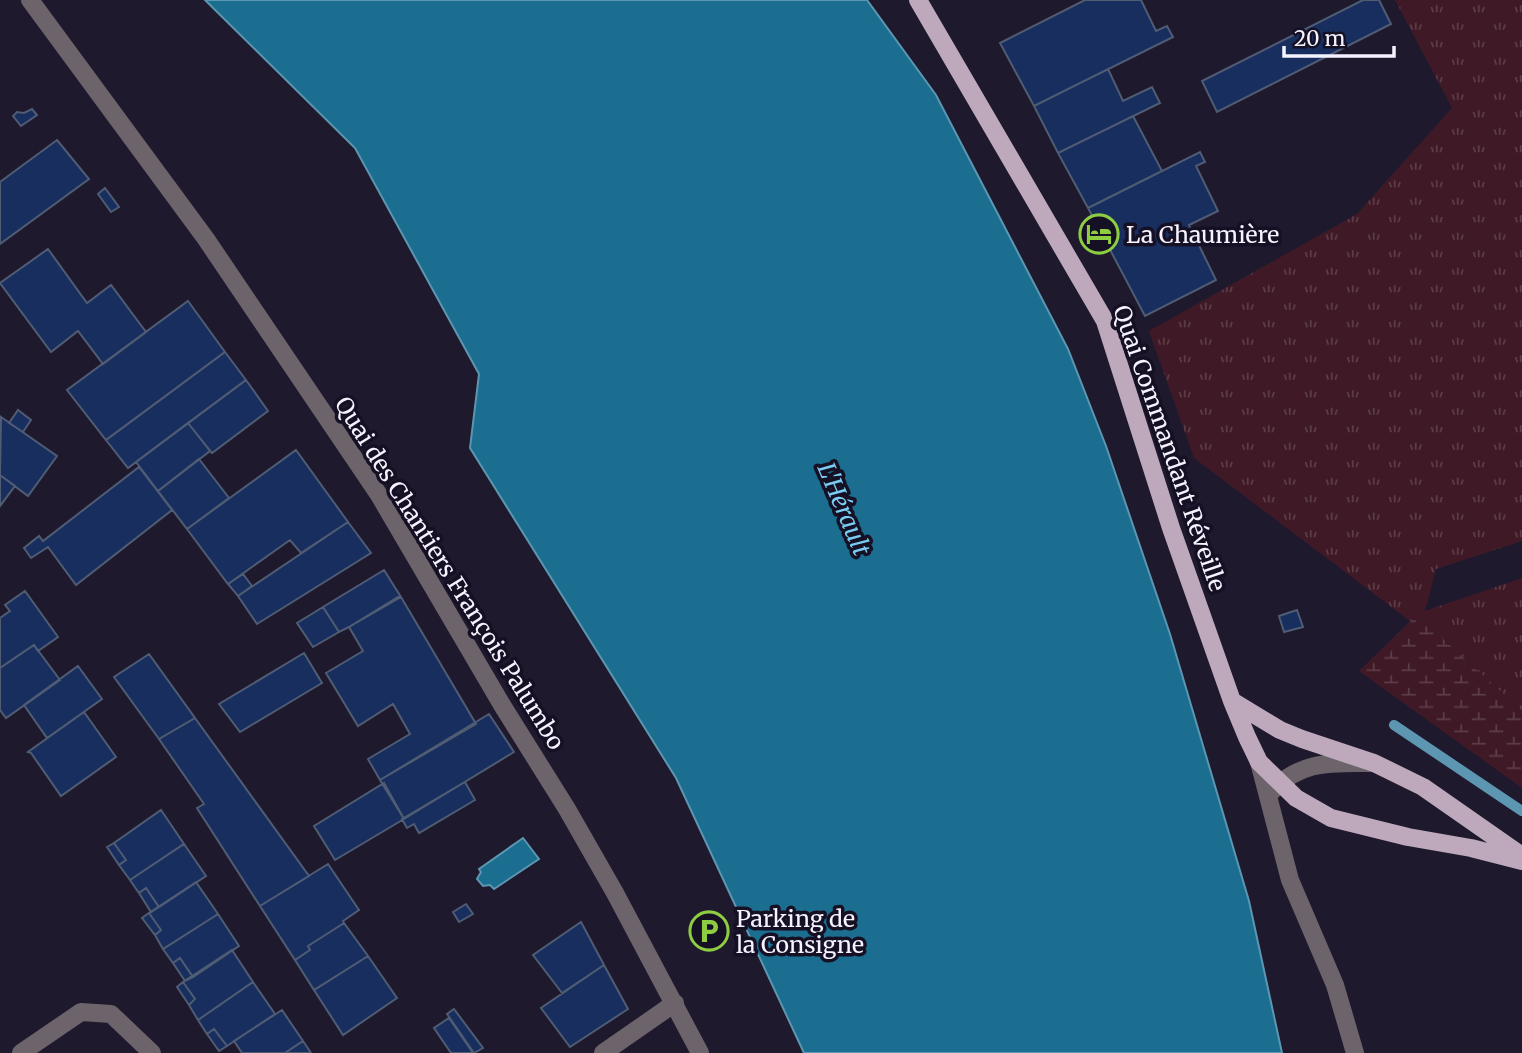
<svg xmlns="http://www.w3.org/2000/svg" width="1522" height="1053" viewBox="0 0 1522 1053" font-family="Merriweather,serif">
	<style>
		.grass { fill: url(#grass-tufts) }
		.wetland { fill: url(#wetland-marsh) }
		.water { fill: #1b6e8f; stroke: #5c96b1; stroke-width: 2 }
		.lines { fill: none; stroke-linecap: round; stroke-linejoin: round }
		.stream { stroke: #5c96b1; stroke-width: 10 }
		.building { fill: #172e5e; stroke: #4f5c73; stroke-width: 2 }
		.minor { stroke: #6c636b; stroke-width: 18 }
		.major { stroke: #bda9bb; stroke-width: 18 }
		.labels { text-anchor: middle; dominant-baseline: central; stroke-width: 7; stroke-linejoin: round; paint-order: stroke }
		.poi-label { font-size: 23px; fill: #f5f3ff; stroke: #161024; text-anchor: start }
		.street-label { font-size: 23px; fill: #f5f3ff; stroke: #161024 }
		.water-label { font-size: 24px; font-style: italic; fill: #7accf3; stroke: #161024 }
	</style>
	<defs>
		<pattern id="grass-tufts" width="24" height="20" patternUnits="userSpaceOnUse" patternTransform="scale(1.75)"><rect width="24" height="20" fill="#3f1a26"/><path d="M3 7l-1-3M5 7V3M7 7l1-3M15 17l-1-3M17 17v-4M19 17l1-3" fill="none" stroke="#5b3c47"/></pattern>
		<pattern id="wetland-marsh" width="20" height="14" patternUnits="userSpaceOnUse" patternTransform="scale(1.75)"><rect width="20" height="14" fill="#3f1a26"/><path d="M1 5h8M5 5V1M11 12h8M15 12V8" fill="none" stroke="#5b3c47"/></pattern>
	</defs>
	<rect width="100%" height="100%" fill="#1f192e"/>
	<path class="grass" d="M 1395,0 L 1522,0 L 1522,541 L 1436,569 L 1425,611 L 1522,578 L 1522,711 L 1419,617 L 1410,621 L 1194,458 L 1149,331 L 1357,214 L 1452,108 Z"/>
	<path class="wetland" d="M 1417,615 L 1522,711 L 1522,788 L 1359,671 Z"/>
	<path class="water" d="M 205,0 L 867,0 L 936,95 L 1068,349 L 1106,446 L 1170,634 L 1249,901 L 1282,1053 L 804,1053 L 676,778 L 470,448 L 479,374 L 355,148 Z
		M 523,838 L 539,859 L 494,889 L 490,885 L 483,886 L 477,879 L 481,872 L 479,869 Z"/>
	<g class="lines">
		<path class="stream" d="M 1394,725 L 1522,811"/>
	</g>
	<path class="building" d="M 1085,0 L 1141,0 L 1156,31 L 1167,26 L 1173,37 L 1034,106 L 1000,43 Z
		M 1363,0 L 1379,0 L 1391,24 L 1217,112 L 1202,81 Z
		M 1108,69 L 1123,101 L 1152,87 L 1160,103 L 1058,153 L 1034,106 Z
		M 32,109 L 37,115 L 21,126 L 13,116 L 17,112 L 24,113 Z
		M 1133,116 L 1162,171 L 1088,208 L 1058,153 Z
		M 57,140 L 89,179 L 0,244 L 0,182 Z
		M 1200,152 L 1205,162 L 1196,166 L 1218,211 L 1189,225 L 1216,280 L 1145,316 L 1088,208 Z
		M 105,188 L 119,207 L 111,212 L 98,194 Z
		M 48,249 L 87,303 L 111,285 L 146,332 L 103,364 L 78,331 L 51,352 L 0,283 Z
		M 188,301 L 225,352 L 106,440 L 67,390 Z
		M 225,352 L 246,380 L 128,468 L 106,440 Z
		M 246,380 L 268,411 L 212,453 L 188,423 Z
		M 18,410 L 31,420 L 23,432 L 9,423 Z
		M 1,417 L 57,456 L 28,496 L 0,475 Z
		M 188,423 L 210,451 L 158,491 L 136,462 Z
		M 296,450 L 348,522 L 301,553 L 290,540 L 228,584 L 187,529 Z
		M 199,459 L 229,498 L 187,529 L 158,491 Z
		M 139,467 L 172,510 L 76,585 L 48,547 L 31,558 L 24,548 L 39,536 L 43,541 Z
		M 0,475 L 15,486 L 0,506 Z
		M 348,522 L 371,553 L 257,624 L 238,596 Z
		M 384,570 L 401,597 L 398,597 L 349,627 L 339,632 L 323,607 Z
		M 243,574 L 252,586 L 238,596 L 228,584 Z
		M 25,591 L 58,637 L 38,651 L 34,645 L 0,668 L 0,618 L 10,611 L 5,605 Z
		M 401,597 L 476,724 L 380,780 L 368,759 L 410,734 L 393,704 L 358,726 L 326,673 L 363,651 L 349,627 Z
		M 323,607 L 339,632 L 313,647 L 297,623 Z
		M 1297,610 L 1303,627 L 1284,632 L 1279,616 Z
		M 34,645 L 60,680 L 6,718 L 0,710 L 0,668 Z
		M 304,653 L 322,683 L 240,732 L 219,704 Z
		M 149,654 L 195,718 L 159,739 L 114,677 Z
		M 78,666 L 102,699 L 47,738 L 24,705 Z
		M 84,712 L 116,757 L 61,796 L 31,753 L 28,752 Z
		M 489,714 L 514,752 L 404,819 L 380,780 Z
		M 195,718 L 309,876 L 260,906 L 197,808 L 204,804 L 159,739 Z
		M 465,782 L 475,800 L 419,833 L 414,824 L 407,828 L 402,819 Z
		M 384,783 L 404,819 L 335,860 L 314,826 Z
		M 161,810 L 184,844 L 130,880 L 119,865 L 126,860 L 114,843 Z
		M 114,843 L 126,860 L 119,865 L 107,847 Z
		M 184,844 L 206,876 L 159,907 L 146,888 L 139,893 L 130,880 Z
		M 328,864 L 359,910 L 343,921 L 344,923 L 308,946 L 310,950 L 295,960 L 260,906 Z
		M 196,882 L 218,914 L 163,949 L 155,935 L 161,930 L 149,913 Z
		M 146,888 L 159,907 L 151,912 L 139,893 Z
		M 466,904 L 473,914 L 459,922 L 453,912 Z
		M 149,913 L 161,930 L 155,935 L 142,918 Z
		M 218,914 L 239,946 L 193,977 L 180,958 L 173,963 L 163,949 Z
		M 581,922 L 604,965 L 562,993 L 533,955 Z
		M 344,923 L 368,956 L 314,990 L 295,960 L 310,950 L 308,946 Z
		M 232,950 L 253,982 L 198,1020 L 189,1005 L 195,999 L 183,982 Z
		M 368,956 L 397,998 L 343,1035 L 314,990 Z
		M 180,958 L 193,977 L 185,981 L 173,963 Z
		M 604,965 L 628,1009 L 570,1047 L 541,1008 Z
		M 183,982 L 195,999 L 189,1005 L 177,987 Z
		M 253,982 L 275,1014 L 227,1046 L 214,1029 L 207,1034 L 198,1020 Z
		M 454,1009 L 483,1048 L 474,1053 L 447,1014 Z
		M 282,1010 L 303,1041 L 285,1053 L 242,1053 L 234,1041 Z
		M 449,1018 L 473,1053 L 451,1053 L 434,1028 Z
		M 214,1029 L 227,1046 L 219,1051 L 207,1034 Z
		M 303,1041 L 311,1053 L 285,1053 Z"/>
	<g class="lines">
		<path class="minor" d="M 30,0 L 206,239 L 379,495 L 502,705 L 567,809 L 615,893 L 700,1053
			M 1259,762 L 1290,880 L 1335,985 L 1355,1053
			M 1271,792 C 1301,760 1330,763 1371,763
			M 21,1053 L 81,1012 L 111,1014 L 152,1053
			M 603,1053 L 675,1003"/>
		<path class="major" d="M 918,0 L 1105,321 L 1171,528 L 1232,701 L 1247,737 L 1259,762 L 1296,798 L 1331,818 L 1408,837 L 1471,848 L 1522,861
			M 1232,701 L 1280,730 L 1302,739 L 1374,763 L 1423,787 L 1522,856"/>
	</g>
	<defs>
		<g id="hotel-ring" transform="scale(2.0125)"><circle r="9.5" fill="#161024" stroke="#8ecd42" stroke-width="1.5"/><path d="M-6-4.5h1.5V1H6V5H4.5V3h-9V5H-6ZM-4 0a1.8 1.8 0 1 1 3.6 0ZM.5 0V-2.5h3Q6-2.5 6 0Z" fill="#8ecd42"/></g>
		<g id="parking-ring" transform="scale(2.0125)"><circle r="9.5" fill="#161024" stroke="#8ecd42" stroke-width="1.5"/><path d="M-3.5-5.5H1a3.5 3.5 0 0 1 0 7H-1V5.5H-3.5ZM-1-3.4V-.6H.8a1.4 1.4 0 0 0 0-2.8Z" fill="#8ecd42"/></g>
	</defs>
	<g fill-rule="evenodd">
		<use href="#hotel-ring" x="1099" y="234"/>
		<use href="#parking-ring" x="709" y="931"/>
	</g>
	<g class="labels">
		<g class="poi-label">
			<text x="1126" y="234">La Chaumière</text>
			<text x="736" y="918">Parking de<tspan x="736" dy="26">la Consigne</tspan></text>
		</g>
		<g class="street-label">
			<text transform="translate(1170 448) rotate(71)">Quai Commandant Réveille</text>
			<text transform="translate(450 573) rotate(58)">Quai des Chantiers François Palumbo</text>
		</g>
		<g class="water-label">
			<text transform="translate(844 509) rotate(67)">L'Hérault</text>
		</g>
	</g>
	<path d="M1284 46v10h110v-10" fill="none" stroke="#f5f3ff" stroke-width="3.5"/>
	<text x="1294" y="46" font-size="21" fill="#f5f3ff" stroke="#161024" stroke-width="5" paint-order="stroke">20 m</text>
</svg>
